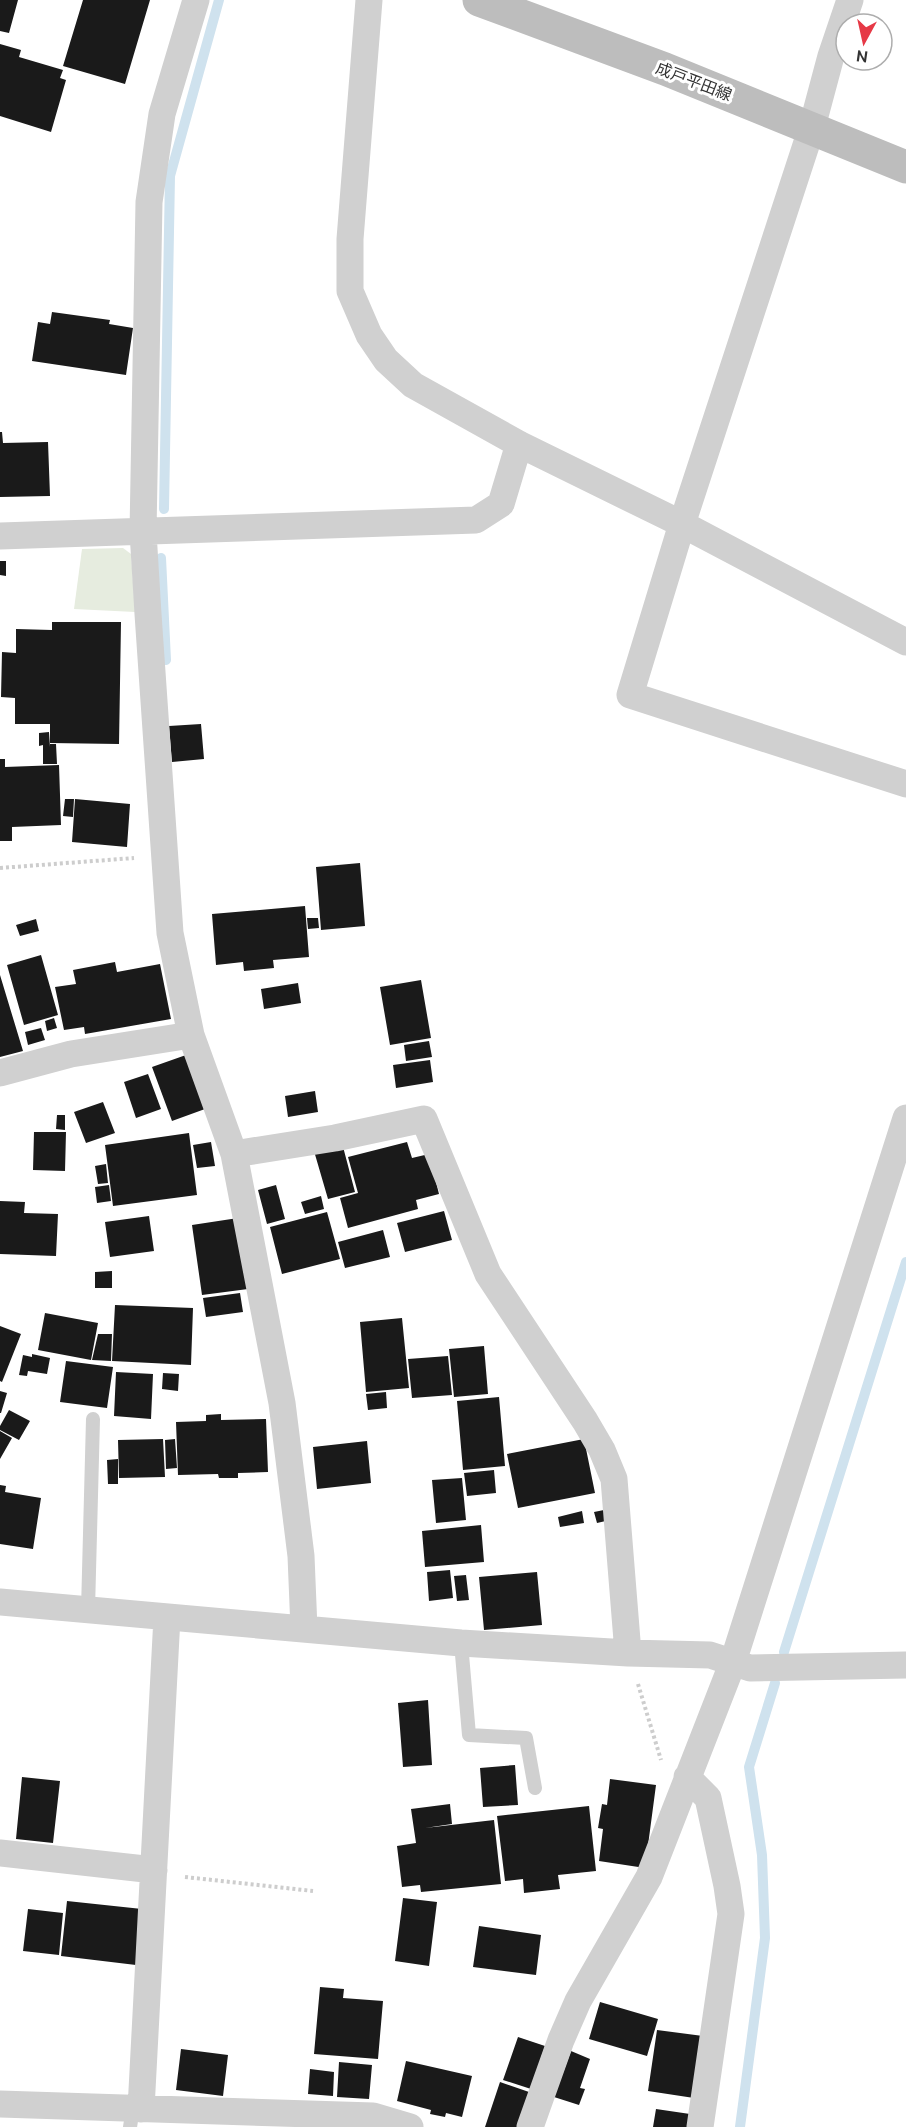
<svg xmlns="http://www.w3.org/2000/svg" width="906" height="2127" viewBox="0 0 906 2127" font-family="Ubuntu,'Noto Sans JP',sans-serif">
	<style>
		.green { fill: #e6ecdf }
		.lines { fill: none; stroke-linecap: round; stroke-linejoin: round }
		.stream { stroke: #cfe2ee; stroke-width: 10 }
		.building { fill: #1a1a1a }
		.path { stroke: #cdcdcd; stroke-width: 4; stroke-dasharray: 3 3; stroke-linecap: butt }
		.service { stroke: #d0d0d0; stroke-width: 14 }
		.minor { stroke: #d0d0d0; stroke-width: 27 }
		.secondary { stroke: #bdbdbd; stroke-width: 33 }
		.labels { text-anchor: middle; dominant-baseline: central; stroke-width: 6; stroke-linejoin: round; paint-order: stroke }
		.street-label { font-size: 16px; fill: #333; stroke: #fff }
	</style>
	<rect width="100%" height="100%" fill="#fff"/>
	<path class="green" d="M 123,548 L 131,554 L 135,612 L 74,609 L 82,549 Z"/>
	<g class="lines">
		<path class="stream" d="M 164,509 L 170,176 L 219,0
			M 161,558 L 166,660
			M 784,1652 L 906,1262
			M 740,2127 L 765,1938 L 762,1855 L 749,1767 L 775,1683"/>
	</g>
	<path class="building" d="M 0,0 L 18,0 L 9,33 L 0,31 Z
		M 83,0 L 150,0 L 125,84 L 63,66 Z
		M 0,44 L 21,50 L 19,57 L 63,70 L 60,78 L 66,80 L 51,132 L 0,116 Z
		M 52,312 L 110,320 L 109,324 L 133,328 L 126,375 L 32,361 L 38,322 L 50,324 Z
		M 0,432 L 2,432 L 3,443 L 48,442 L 50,496 L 0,497 Z
		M 0,561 L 6,561 L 6,576 L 0,575 Z
		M 52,622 L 121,622 L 119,744 L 50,743 L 50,724 L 15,724 L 15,698 L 1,697 L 2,652 L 16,653 L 16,629 L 52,630 Z
		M 201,724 L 204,759 L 172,762 L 169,726 Z
		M 49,732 L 50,747 L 50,744 L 56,744 L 57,764 L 43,764 L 43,745 L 39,746 L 39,733 Z
		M 0,759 L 5,759 L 5,767 L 59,765 L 61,825 L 12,827 L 12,841 L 0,841 Z
		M 65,799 L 74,799 L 73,817 L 63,816 Z
		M 75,799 L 130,804 L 127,847 L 72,842 Z
		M 360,863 L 365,926 L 321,930 L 316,867 Z
		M 305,906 L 309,957 L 273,960 L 274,968 L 244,971 L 243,962 L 216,965 L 212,914 Z
		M 307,918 L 318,918 L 319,928 L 308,929 Z
		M 36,919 L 39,931 L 20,936 L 16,925 Z
		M 41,955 L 58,1015 L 24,1025 L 7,965 Z
		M 115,962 L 117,972 L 160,964 L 171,1019 L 85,1034 L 84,1027 L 64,1030 L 55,987 L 76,984 L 73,970 Z
		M 0,975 L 23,1051 L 0,1057 Z
		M 421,980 L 431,1038 L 390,1045 L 380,987 Z
		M 298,983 L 301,1003 L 264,1009 L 261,989 Z
		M 54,1018 L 57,1028 L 47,1031 L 45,1021 Z
		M 41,1028 L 45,1040 L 28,1045 L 25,1032 Z
		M 429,1041 L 432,1057 L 406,1061 L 404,1045 Z
		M 186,1055 L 205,1109 L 172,1121 L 152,1067 Z
		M 430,1060 L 433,1082 L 396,1088 L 393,1065 Z
		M 148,1074 L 161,1109 L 136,1118 L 124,1082 Z
		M 315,1091 L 318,1112 L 288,1117 L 285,1096 Z
		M 103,1102 L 115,1133 L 86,1143 L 74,1112 Z
		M 57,1115 L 65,1115 L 65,1130 L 56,1129 Z
		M 34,1132 L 66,1132 L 65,1171 L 33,1170 Z
		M 189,1133 L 197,1195 L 113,1206 L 105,1145 Z
		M 211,1142 L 215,1166 L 197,1168 L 193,1145 Z
		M 407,1142 L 412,1158 L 429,1154 L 439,1194 L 416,1200 L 418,1209 L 348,1228 L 340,1198 L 358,1193 L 348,1157 Z
		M 342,1143 L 355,1192 L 328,1199 L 314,1151 Z
		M 106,1164 L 108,1183 L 98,1184 L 95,1166 Z
		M 109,1185 L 111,1201 L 97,1203 L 95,1187 Z
		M 276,1185 L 285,1219 L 267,1224 L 258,1190 Z
		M 321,1196 L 324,1209 L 305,1214 L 301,1202 Z
		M 0,1201 L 25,1202 L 24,1213 L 58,1214 L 56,1256 L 0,1254 Z
		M 444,1211 L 452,1240 L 405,1252 L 397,1223 Z
		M 327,1212 L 340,1259 L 282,1274 L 270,1227 Z
		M 149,1216 L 154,1251 L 110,1257 L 105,1222 Z
		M 238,1218 L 248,1289 L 202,1295 L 192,1225 Z
		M 383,1230 L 390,1257 L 345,1268 L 338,1242 Z
		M 112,1271 L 112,1288 L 95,1288 L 95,1272 Z
		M 240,1293 L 243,1312 L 206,1317 L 203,1298 Z
		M 115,1305 L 193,1308 L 191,1365 L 112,1361 Z
		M 45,1313 L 98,1323 L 91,1360 L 38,1350 Z
		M 402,1318 L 409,1388 L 366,1392 L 360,1322 Z
		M 0,1326 L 21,1334 L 2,1382 L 0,1381 Z
		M 98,1334 L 112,1334 L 111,1361 L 92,1360 Z
		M 484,1346 L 488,1394 L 454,1397 L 449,1349 Z
		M 32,1354 L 50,1358 L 47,1374 L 28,1371 L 27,1376 L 19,1375 L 23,1355 L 32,1357 Z
		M 448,1356 L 452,1395 L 412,1398 L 408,1359 Z
		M 66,1361 L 113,1367 L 107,1408 L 60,1402 Z
		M 116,1372 L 153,1374 L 151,1419 L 114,1416 Z
		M 163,1373 L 179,1374 L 178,1391 L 162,1389 Z
		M 0,1391 L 7,1393 L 1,1413 L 0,1413 Z
		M 386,1392 L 387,1408 L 368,1410 L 366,1394 Z
		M 499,1397 L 505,1466 L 463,1470 L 457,1401 Z
		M 9,1410 L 30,1421 L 19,1440 L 0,1430 L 0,1426 Z
		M 221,1414 L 221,1420 L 266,1419 L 268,1472 L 238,1473 L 238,1478 L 219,1478 L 218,1474 L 178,1475 L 176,1422 L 206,1421 L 206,1415 Z
		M 0,1431 L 12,1438 L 0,1459 Z
		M 163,1439 L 165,1477 L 119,1478 L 118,1440 Z
		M 175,1439 L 177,1468 L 166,1469 L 165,1440 Z
		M 584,1439 L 595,1493 L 518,1508 L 507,1454 Z
		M 367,1441 L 371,1483 L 317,1489 L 313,1447 Z
		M 118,1459 L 118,1484 L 108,1484 L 107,1460 Z
		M 494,1470 L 496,1493 L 467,1496 L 464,1473 Z
		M 462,1478 L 466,1520 L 436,1523 L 432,1480 Z
		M 0,1485 L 6,1486 L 5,1492 L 41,1498 L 33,1549 L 0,1544 Z
		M 609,1509 L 610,1520 L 597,1523 L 594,1512 Z
		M 582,1511 L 584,1523 L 560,1527 L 558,1517 Z
		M 481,1525 L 484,1562 L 425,1567 L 422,1531 Z
		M 450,1570 L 453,1598 L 429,1601 L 427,1572 Z
		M 537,1572 L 542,1625 L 484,1630 L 479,1577 Z
		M 466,1575 L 469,1600 L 457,1601 L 454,1576 Z
		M 428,1700 L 432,1765 L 403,1767 L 398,1703 Z
		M 515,1765 L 518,1805 L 483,1807 L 480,1768 Z
		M 22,1777 L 60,1781 L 53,1843 L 16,1839 Z
		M 610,1779 L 656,1785 L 645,1868 L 599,1861 L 603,1829 L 598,1828 L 602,1804 L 607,1805 Z
		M 450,1804 L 452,1824 L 425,1828 L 494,1820 L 501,1884 L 421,1892 L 420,1885 L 402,1887 L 397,1846 L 416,1843 L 411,1809 Z
		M 589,1806 L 596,1871 L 558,1875 L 560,1889 L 524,1893 L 523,1879 L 505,1881 L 497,1816 Z
		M 403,1898 L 437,1902 L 429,1966 L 395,1961 Z
		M 67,1901 L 142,1909 L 136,1965 L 61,1956 Z
		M 28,1909 L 63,1913 L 59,1955 L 23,1951 Z
		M 479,1926 L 541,1935 L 536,1975 L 473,1967 Z
		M 320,1987 L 344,1989 L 343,1998 L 383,2001 L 378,2059 L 314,2054 Z
		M 600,2002 L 658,2019 L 647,2056 L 589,2039 Z
		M 657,2030 L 703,2036 L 694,2098 L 648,2091 Z
		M 518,2037 L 545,2046 L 531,2089 L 503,2080 Z
		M 181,2049 L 228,2055 L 223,2096 L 176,2090 Z
		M 571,2051 L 590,2059 L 580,2088 L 585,2089 L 579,2105 L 554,2097 Z
		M 406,2061 L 472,2076 L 462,2117 L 446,2113 L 445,2117 L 430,2114 L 431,2110 L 397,2101 Z
		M 339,2062 L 372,2065 L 369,2099 L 337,2097 Z
		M 310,2069 L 334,2072 L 333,2096 L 308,2094 Z
		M 500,2082 L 529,2092 L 518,2127 L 485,2127 Z
		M 656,2109 L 690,2114 L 688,2127 L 653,2127 Z"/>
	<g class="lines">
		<path class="path" d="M 0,868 L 134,858
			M 638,1684 L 661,1760
			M 185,1877 L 313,1891"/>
		<path class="service" d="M 88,1610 L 93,1419
			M 461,1643 L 469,1735 L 526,1738 L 535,1788
			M 130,2127 L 133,2108"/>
		<path class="minor" d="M 196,0 L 162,114 L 149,202 L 143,532 L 148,614 L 170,933 L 191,1035 L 234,1154 L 282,1403 L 301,1556 L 304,1629
			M 369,0 L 350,239 L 350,291 L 369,335 L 386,360 L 413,385 L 519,444 L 682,524 L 906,642
			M 850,0 L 831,56 L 812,127 L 682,524 L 630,695 L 906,784
			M 0,536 L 476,520 L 501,504 L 519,444
			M 0,1073 L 71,1054 L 191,1035
			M 234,1154 L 335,1138 L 424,1119 L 488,1274 L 585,1421 L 602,1450 L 614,1479 L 628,1653
			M 0,1602 L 461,1643 L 628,1653 L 710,1655 L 750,1668 L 906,1665
			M 687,1777 L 708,1798 L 727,1886 L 731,1914 L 700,2127
			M 0,1853 L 154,1870
			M 0,2104 L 373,2116 L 410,2127
			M 141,2109 L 167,1617
			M 530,2127 L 561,2040 L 578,2001 L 649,1877 L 733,1662 L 906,1118"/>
		<path class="secondary" d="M 479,0 L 665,69 L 906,167"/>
	</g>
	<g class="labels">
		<g class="street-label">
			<text transform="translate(694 81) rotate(21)">成戸平田線</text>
		</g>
	</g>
	<g transform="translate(864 42) rotate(188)"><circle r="28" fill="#ffffff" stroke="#adadad" stroke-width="1.5"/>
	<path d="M0-4.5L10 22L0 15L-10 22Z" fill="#e63946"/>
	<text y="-9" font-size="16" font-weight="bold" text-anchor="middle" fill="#333333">N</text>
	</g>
</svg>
